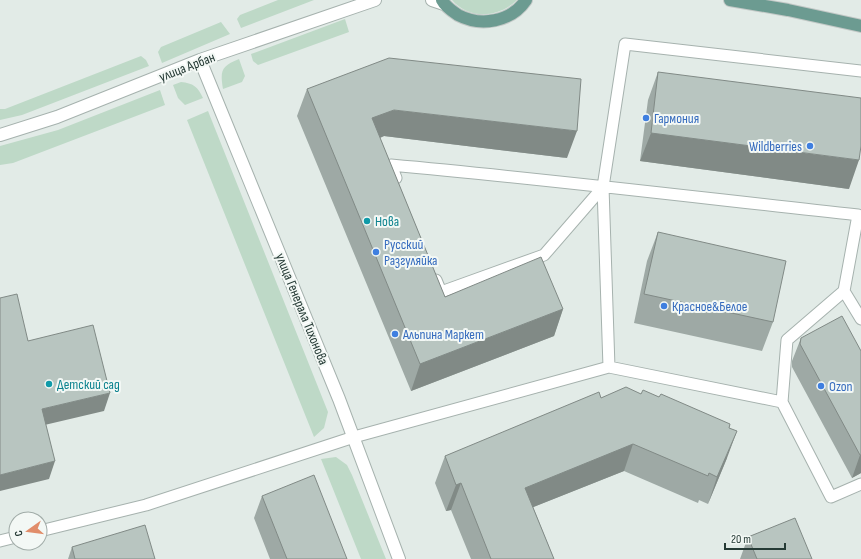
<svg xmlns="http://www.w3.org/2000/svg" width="861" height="559" viewBox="0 0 861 559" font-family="'Sofia Sans Condensed',sans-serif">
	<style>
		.green { fill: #bed9c7 }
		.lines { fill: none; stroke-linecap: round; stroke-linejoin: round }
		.service-casing { stroke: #a6b2ae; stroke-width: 13 }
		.minor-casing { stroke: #a6b2ae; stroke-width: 14 }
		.primary-casing { stroke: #c2c8c6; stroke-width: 14 }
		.service { stroke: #fff; stroke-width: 11 }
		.minor { stroke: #fff; stroke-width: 12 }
		.primary { stroke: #6c9b91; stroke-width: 12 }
		.wall { fill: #9ea9a5 }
		.shaded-wall { fill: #818a86 }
		.building { fill: #b8c5c0; stroke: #818a86 }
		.shop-dot { fill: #3f7fe0; stroke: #f3f8f5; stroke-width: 1.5 }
		.culture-dot { fill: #0f9aa8; stroke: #f3f8f5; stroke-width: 1.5 }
		.labels { text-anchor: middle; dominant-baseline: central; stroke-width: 4; stroke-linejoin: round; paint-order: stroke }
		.street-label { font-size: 14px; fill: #253a35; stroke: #f3f8f5 }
		.shop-label { font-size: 14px; fill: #366cbe; stroke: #f3f8f5; text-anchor: start }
		.culture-label { font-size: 14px; fill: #0d838f; stroke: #f3f8f5; text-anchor: start }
	</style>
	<rect width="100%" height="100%" fill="#e2ebe7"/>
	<path class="green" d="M 278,0 L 314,0 L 241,28 L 237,19 L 240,15 Z
		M 452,0 L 517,0 C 499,18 469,20 452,0 Z
		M 345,19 L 349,32 L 258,65 L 253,61 L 251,54 Z
		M 221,22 L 230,34 L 162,63 L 158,52 L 161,47 Z
		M 141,56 L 146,60 L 149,66 L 22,115 L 0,120 L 0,109 L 5,109 Z
		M 239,59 L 245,76 L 242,82 L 223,89 C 220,71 221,66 239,59 Z
		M 181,82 C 193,83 198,87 203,98 L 185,105 L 178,98 L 173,85 Z
		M 160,90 L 165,105 L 13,163 L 0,165 L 0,146 L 58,130 Z
		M 208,111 L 328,412 L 324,428 L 314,437 L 187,120 Z
		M 336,457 L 347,465 L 352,475 L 386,559 L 361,559 L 321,459 Z"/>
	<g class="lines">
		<g class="service-casing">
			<path id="service" d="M 396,178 L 391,165 C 547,179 702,198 858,215 L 844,291 L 861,319
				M 436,280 L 441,292 L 544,255 L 603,187
				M 844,291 L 787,340 L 782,402 L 831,497 L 861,484
				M 609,367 L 603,187 L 625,44 L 861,71
				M 40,531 L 146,505 L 354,437 L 609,367 L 782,402
				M 0,541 L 16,537"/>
		</g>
		<g class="minor-casing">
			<path id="minor" d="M 432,0 L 444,4
				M 200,60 L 339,399 L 399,559
				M 0,135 L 57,117 L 200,60 L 375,0"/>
		</g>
		<g class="primary-casing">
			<path id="primary" d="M 442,0 C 445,6 452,11 458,15 C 481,27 511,22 526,0
				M 730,0 L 788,10 L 861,26"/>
		</g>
		<use href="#service" class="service"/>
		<use href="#minor" class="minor"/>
		<use href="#primary" class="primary"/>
	</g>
	<path class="wall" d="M 658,72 L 849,189 L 640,161 L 648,100 Z
		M 307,89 L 567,158 L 384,136 L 380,138 L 445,297 L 563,309 L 554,336 L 411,391 L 297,116 Z
		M 658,232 L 773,322 L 762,351 L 634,323 L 647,261 Z
		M 801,338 L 861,351 L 861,473 L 852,478 L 792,367 L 792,361 Z
		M 641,394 L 727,458 L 708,504 L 699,500 L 698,503 L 624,471 L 533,507 L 554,559 L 471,559 L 451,510 L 446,511 L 435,483 L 445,456 L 601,398 Z
		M 262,496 L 347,559 L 270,559 L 254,518 Z
		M 748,537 L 812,559 L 740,559 Z
		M 72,547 L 155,559 L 68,559 Z"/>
	<path class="shaded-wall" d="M 394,110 L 577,131 L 567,158 L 384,136 L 363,145 L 372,118 Z
		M 651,133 L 859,160 L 849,189 L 640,161 Z
		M 563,309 L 554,336 L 411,391 L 420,364 Z
		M 110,393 L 104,411 L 36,427 L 42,409 Z
		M 737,431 L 727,458 L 708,504 L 717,477 Z
		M 633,444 L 624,471 L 516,514 L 525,488 Z
		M 860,455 L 861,455 L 861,473 L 852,478 Z
		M 55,461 L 49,479 L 0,491 L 0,475 Z
		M 461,483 L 451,510 L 446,511 L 456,485 Z"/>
	<path class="building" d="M 389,58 L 581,79 L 577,131 L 394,110 L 372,118 L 445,297 L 541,257 L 563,309 L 420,364 L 307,89 Z
		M 658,72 L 861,98 L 861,146 L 859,160 L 651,133 Z
		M 658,232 L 786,261 L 773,322 L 644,294 Z
		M 17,294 L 28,341 L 93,325 L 110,393 L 42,409 L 55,461 L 0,475 L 0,298 Z
		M 842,316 L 861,351 L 861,455 L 860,455 L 800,344 L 801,338 Z
		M 626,387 L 641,394 L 643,390 L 659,397 L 661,394 L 730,424 L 729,428 L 737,431 L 717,477 L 709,473 L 708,476 L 633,444 L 525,488 L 554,559 L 491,559 L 461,483 L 456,485 L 445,456 L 599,392 L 601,398 Z
		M 314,475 L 347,559 L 287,559 L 262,496 Z
		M 795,518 L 812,559 L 757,559 L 748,537 Z
		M 145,525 L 155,559 L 75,559 L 72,547 Z"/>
	<g class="shop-dot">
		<circle cx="646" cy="118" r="4"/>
		<circle cx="810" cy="146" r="4"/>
		<circle cx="376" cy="252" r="4"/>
		<circle cx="664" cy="306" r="4"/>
		<circle cx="395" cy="334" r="4"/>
		<circle cx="821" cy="386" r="4"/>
	</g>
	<g class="culture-dot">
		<circle cx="367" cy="221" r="4"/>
		<circle cx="49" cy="384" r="4"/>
	</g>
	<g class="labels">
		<g class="street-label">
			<text transform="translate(187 67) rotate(-21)">улица Арбан</text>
			<text transform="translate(302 309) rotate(68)">улица Генерала Тихонова</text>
		</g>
		<g class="shop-label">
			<text x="654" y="118">Гармония</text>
			<text x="802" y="146" text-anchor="end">Wildberries</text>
			<text x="384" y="244">Русский<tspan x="384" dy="16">Разгуляйка</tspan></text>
			<text x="672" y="306">Красное&amp;Белое</text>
			<text x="403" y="334">Альпина Маркет</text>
			<text x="829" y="386">Ozon</text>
		</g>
		<g class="culture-label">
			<text x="375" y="221">Нова</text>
			<text x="57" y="384">Детский сад</text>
		</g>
	</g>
	<g transform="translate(28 531) rotate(256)"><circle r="19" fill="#f3f8f5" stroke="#a1aca8"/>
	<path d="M0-3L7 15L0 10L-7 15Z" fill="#e18d6a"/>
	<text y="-6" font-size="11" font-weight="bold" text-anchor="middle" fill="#253a35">С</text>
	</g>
	<path d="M725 543v6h60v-6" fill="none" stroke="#253a35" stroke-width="2"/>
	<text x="731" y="543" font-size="12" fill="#253a35" stroke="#f3f8f5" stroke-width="3" paint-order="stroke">20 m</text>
</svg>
